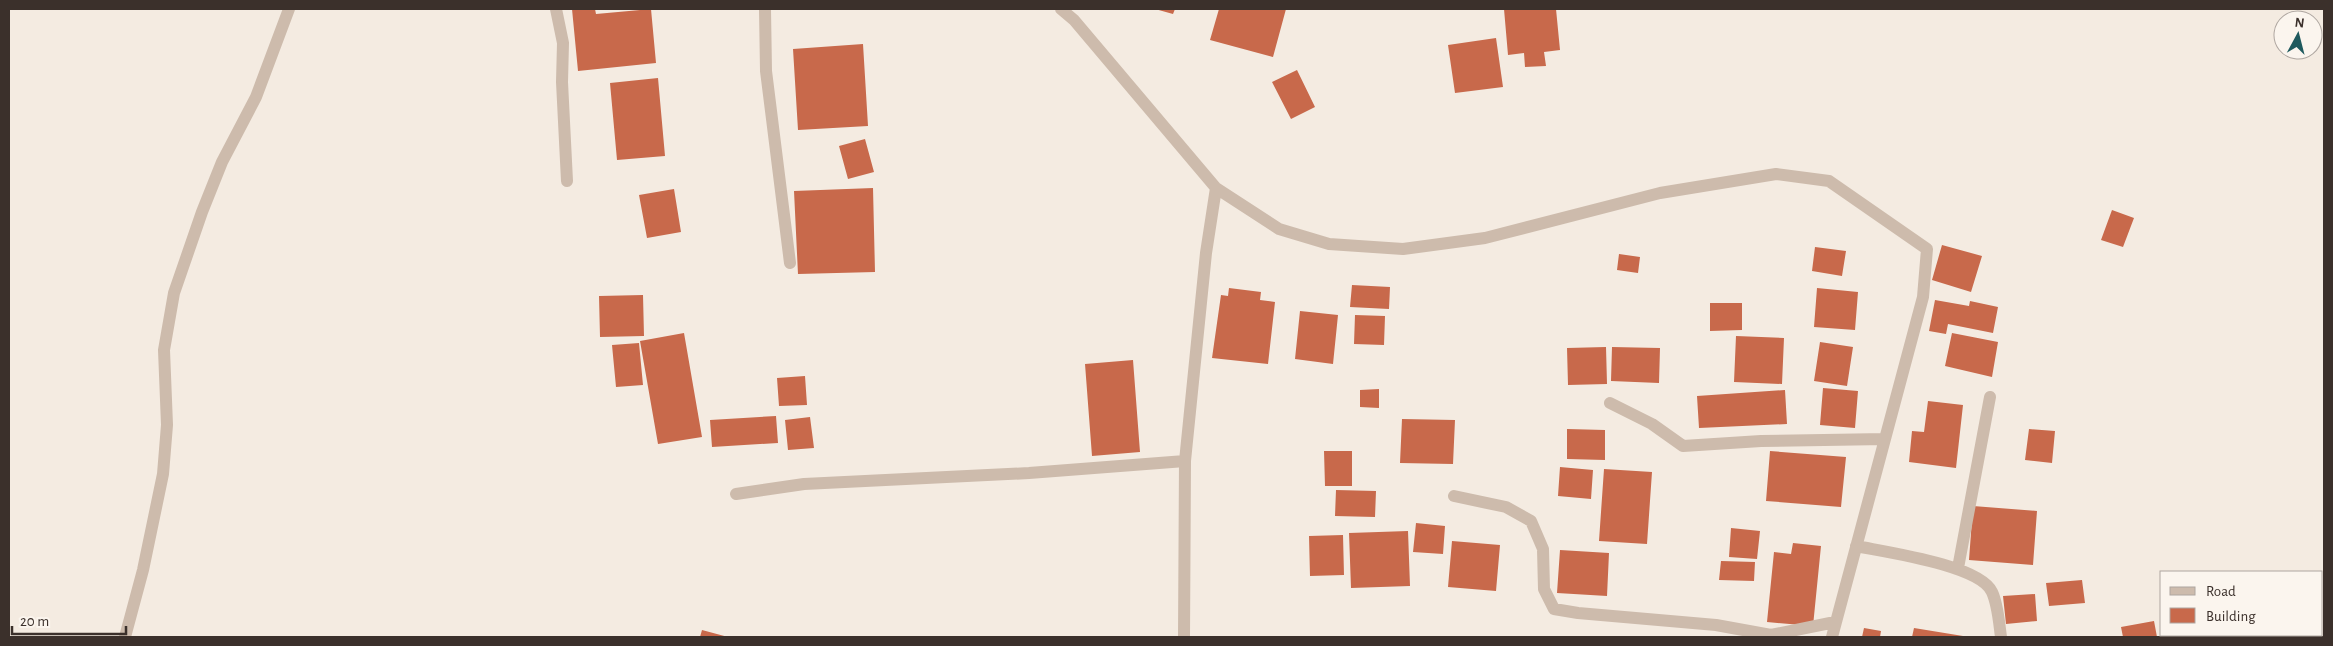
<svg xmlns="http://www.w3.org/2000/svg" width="2333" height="646" viewBox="0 0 2333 646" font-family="'Alegreya Sans',sans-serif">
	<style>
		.building { fill: #c8694b }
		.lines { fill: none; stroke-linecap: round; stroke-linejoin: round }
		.minor { stroke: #cdbbac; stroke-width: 12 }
	</style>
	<rect width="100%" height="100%" fill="#f4ebe1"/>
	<path class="building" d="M 572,9 L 595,9 L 596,14 L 651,9 L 656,63 L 578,71 Z
		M 1155,9 L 1175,9 L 1173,14 Z
		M 1219,9 L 1286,9 L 1273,57 L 1210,40 Z
		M 1504,9 L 1556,9 L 1560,50 L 1544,52 L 1546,66 L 1525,67 L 1524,53 L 1508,55 Z
		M 1496,38 L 1503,87 L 1455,93 L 1448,45 Z
		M 863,44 L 868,126 L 798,130 L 793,49 Z
		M 1297,70 L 1315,107 L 1291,119 L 1272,82 Z
		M 658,78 L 665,156 L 617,160 L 610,83 Z
		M 865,139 L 874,172 L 848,179 L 839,146 Z
		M 873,188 L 875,272 L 798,274 L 794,191 Z
		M 674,189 L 681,232 L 647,238 L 639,195 Z
		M 2112,210 L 2134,218 L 2123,247 L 2101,240 Z
		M 1942,245 L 1982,256 L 1971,292 L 1932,280 Z
		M 1815,247 L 1846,251 L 1842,276 L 1812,271 Z
		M 1619,254 L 1640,257 L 1638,273 L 1617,270 Z
		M 1352,285 L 1390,287 L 1389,309 L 1350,307 Z
		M 1229,288 L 1261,292 L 1260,300 L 1275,302 L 1268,364 L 1212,358 L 1221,295 L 1228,296 Z
		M 1817,288 L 1858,292 L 1855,330 L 1814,327 Z
		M 643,295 L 644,336 L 600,337 L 599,296 Z
		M 1935,300 L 1969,306 L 1970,301 L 1998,307 L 1993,333 L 1948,324 L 1946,334 L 1929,331 Z
		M 1710,303 L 1742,303 L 1742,330 L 1710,331 Z
		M 1300,311 L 1338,315 L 1333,364 L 1295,359 Z
		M 1355,315 L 1385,316 L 1384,345 L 1354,344 Z
		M 684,333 L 702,437 L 658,444 L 640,341 Z
		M 1952,333 L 1998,342 L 1992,377 L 1945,366 Z
		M 1736,336 L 1784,338 L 1782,384 L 1734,382 Z
		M 1820,342 L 1853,347 L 1847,386 L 1814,381 Z
		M 639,343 L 643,385 L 616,387 L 612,345 Z
		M 1606,347 L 1607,384 L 1568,385 L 1567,348 Z
		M 1612,347 L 1660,348 L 1659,383 L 1611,381 Z
		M 1133,360 L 1140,452 L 1092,456 L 1085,364 Z
		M 805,376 L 807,405 L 779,406 L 777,378 Z
		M 1823,388 L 1858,391 L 1855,428 L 1820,425 Z
		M 1379,389 L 1379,408 L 1360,407 L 1360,390 Z
		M 1785,390 L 1787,424 L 1699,428 L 1697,396 Z
		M 1928,401 L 1963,405 L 1956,468 L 1909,462 L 1912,431 L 1924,432 Z
		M 776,416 L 778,443 L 712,447 L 710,420 Z
		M 810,417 L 814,448 L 788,450 L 785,420 Z
		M 1402,419 L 1455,420 L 1453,464 L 1400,463 Z
		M 1567,429 L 1605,430 L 1605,460 L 1567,459 Z
		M 2029,429 L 2055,431 L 2052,463 L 2025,460 Z
		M 1324,451 L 1352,451 L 1352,486 L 1325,486 Z
		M 1770,451 L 1846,457 L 1841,507 L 1766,501 Z
		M 1560,467 L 1593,470 L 1591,499 L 1558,496 Z
		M 1604,469 L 1652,472 L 1647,544 L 1599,541 Z
		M 1336,490 L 1376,491 L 1375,517 L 1335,516 Z
		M 1973,506 L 2037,511 L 2033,565 L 1969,560 Z
		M 1416,523 L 1445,526 L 1443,554 L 1413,552 Z
		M 1731,528 L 1760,531 L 1757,559 L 1729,557 Z
		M 1408,531 L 1410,586 L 1351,588 L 1349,533 Z
		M 1343,535 L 1344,575 L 1310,576 L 1309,536 Z
		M 1452,541 L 1500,545 L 1496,591 L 1448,587 Z
		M 1793,543 L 1821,546 L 1813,626 L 1767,622 L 1774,552 L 1791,554 Z
		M 1560,550 L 1609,553 L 1607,596 L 1557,593 Z
		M 1721,561 L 1755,562 L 1754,581 L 1719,580 Z
		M 2082,580 L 2085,603 L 2049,606 L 2046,583 Z
		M 2035,594 L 2037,621 L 2006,624 L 2003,596 Z
		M 2154,621 L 2157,637 L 2123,637 L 2121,627 Z
		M 1864,628 L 1881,631 L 1880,637 L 1862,637 Z
		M 1914,628 L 1963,636 L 1963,637 L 1912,637 Z
		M 702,630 L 728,637 L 700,637 Z"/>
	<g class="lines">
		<path class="minor" d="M 556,9 L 563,43 L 562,82 L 567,181
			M 765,9 L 766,71 L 790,263
			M 1061,9 L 1074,20 L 1216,188 L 1279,229 L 1329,244 L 1403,249 L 1485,238 L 1660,193 L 1776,174 L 1829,181 L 1927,249 L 1923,297 L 1832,637
			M 1610,403 L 1652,424 L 1683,446 L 1761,441 L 1885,439
			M 736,494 L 804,484 L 1029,473 L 1185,461
			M 1454,496 L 1506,507 L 1531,521 L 1543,549 L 1544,589 L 1554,609 L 1578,613 L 1716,625 L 1771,635 L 1835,622
			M 1856,546 C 1885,552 1980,565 1992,592 C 1998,605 1999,623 2001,637
			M 1958,568 L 1990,397
			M 125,637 L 143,570 L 163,474 L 167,425 L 164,350 L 174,293 L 202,212 L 222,162 L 256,97 L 289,9
			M 1184,637 L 1185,461 L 1206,253 L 1216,188"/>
	</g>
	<rect width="2333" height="646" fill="none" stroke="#3b302b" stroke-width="20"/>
	<rect x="2160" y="571" width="162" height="65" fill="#fbf5ee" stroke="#aea6a0"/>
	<rect x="2170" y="587" width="25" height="8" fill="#cdbbac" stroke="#aea6a0"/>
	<text x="2206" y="596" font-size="15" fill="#3b302b">Road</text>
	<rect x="2170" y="608" width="25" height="15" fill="#c8694b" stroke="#aea6a0"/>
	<text x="2206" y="621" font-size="15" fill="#3b302b">Building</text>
	<g transform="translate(2298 35) rotate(7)"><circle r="24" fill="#fbf5ee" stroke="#aea6a0"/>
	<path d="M0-4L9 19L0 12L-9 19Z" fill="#1f5a5e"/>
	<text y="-8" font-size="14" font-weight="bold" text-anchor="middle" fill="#3b302b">N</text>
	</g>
	<path d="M12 626v8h114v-8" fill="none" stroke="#3b302b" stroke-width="2.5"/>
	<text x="20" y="626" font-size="15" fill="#3b302b" stroke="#fbf5ee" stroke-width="4" paint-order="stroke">20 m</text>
</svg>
